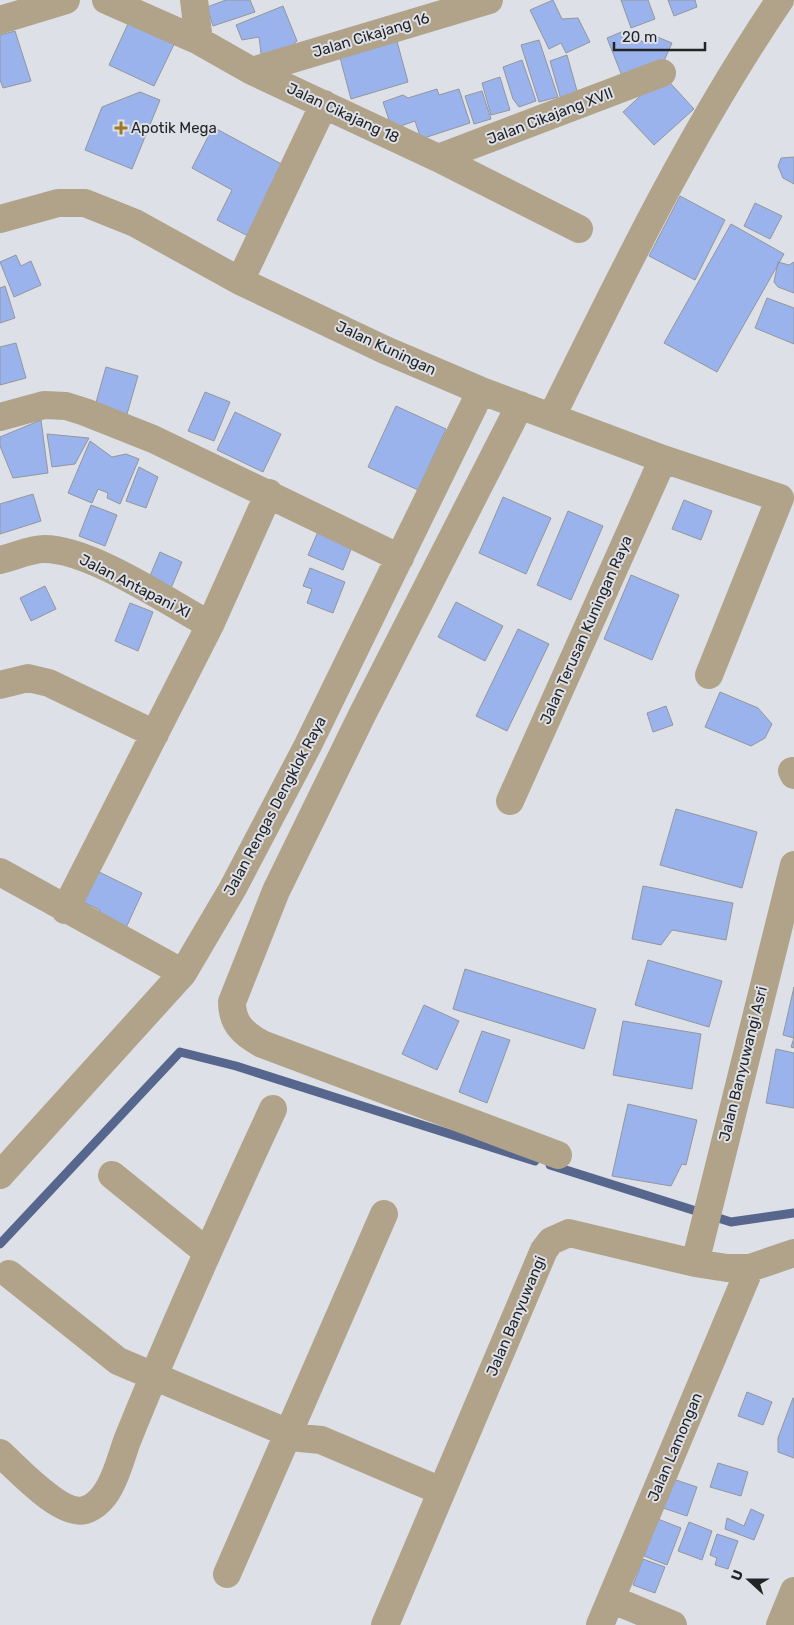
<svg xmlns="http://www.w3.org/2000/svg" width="794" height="1625" viewBox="0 0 794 1625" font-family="Rubik,sans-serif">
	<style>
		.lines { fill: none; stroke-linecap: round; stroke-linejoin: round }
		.stream { stroke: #56668d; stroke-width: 9 }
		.building { fill: #9ab3ec; stroke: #93969c }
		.minor { stroke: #b1a38a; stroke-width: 28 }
		.poi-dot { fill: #9e7925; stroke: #dde0e7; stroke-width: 2 }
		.labels { text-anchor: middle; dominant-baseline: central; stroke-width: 4; stroke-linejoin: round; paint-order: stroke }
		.street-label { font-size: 15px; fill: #232426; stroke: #dde0e7 }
		.poi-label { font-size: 15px; fill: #232426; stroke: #dde0e7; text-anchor: start }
	</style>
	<rect width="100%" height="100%" fill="#dde0e7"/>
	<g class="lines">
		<path class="stream" d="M 550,1165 L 731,1222 L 794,1213
			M 0,1244 L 180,1052 L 236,1066 L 535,1161"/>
	</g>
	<path class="building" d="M 226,0 L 250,0 L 255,12 L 213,26 L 207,7 Z
		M 553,0 L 562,19 L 578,18 L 590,42 L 566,53 L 561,43 L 549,49 L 530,10 Z
		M 621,0 L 648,0 L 655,19 L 631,28 Z
		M 668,0 L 695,0 L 697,7 L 674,16 Z
		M 283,6 L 297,41 L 287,51 L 262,62 L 259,37 L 242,40 L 236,25 Z
		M 133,13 L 179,34 L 154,86 L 109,65 Z
		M 626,30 L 643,42 L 655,36 L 672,43 L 663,63 L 624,81 L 607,38 Z
		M 15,31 L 31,81 L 3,88 L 0,80 L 0,35 Z
		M 395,34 L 408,82 L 351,99 L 338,50 Z
		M 539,40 L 558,97 L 539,102 L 521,45 Z
		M 567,55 L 579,98 L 562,103 L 550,61 Z
		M 522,60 L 536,101 L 519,107 L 513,99 L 503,67 Z
		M 663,75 L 694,109 L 654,145 L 623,112 Z
		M 500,77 L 510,110 L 491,115 L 482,83 Z
		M 437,89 L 439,95 L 459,89 L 470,123 L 421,139 L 415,121 L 392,129 L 383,102 L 403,95 L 408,98 Z
		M 482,91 L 491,119 L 474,124 L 465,96 Z
		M 140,92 L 160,100 L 132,169 L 85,150 L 102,107 Z
		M 213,127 L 285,166 L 248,236 L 217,220 L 232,190 L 192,168 Z
		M 794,157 L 794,184 L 783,178 L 778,166 L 781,158 Z
		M 680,196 L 725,220 L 695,280 L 649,256 Z
		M 755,203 L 782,216 L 770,239 L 744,226 Z
		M 731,224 L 784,254 L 717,372 L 664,343 Z
		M 16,255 L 21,266 L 31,261 L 41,285 L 14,297 L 0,262 Z
		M 778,262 L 789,265 L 794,262 L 794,293 L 778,287 L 774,282 Z
		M 5,286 L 15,318 L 0,323 L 0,288 Z
		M 767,298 L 794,308 L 794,344 L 755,328 Z
		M 16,343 L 26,378 L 0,385 L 0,347 Z
		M 106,367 L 138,376 L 127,414 L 95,406 Z
		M 205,392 L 230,402 L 214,441 L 188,431 Z
		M 396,406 L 446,429 L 418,490 L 368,467 Z
		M 235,412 L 281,434 L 263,472 L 217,450 Z
		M 41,420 L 48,473 L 13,478 L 0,446 L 0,437 Z
		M 47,434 L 89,438 L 75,464 L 52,467 Z
		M 90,441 L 112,457 L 126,454 L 139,459 L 120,504 L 107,498 L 108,493 L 98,489 L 92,503 L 68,493 Z
		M 139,467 L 158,477 L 146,508 L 126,501 Z
		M 33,494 L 41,521 L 0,534 L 0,504 Z
		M 503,497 L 551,518 L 526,574 L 479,553 Z
		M 684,500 L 712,511 L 701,540 L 672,529 Z
		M 91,505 L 117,515 L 105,546 L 79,536 Z
		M 568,511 L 603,526 L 571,600 L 537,585 Z
		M 320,527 L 353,544 L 343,570 L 308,555 Z
		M 160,552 L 182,562 L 169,593 L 147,583 Z
		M 310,568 L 345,582 L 333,613 L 307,603 L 312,589 L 303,586 Z
		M 631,575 L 679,595 L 652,660 L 604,639 Z
		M 45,586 L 56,609 L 31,621 L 20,598 Z
		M 456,602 L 503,626 L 485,661 L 438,637 Z
		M 130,603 L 153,612 L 138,651 L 115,641 Z
		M 518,629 L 549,644 L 507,731 L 476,716 Z
		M 720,692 L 758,708 L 772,724 L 765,738 L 751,746 L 705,727 Z
		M 666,706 L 673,725 L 653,732 L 647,713 Z
		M 676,809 L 757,832 L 742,888 L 660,865 Z
		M 91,868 L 142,893 L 125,930 L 97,917 L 100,910 L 77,899 Z
		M 643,886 L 733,903 L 726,940 L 672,930 L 661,945 L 632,939 Z
		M 648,960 L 722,981 L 709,1027 L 635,1005 Z
		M 465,969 L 596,1009 L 584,1049 L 453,1009 Z
		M 794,987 L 794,1048 L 791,1047 L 794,1038 L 783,1035 Z
		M 424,1005 L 459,1021 L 437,1070 L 402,1054 Z
		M 623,1021 L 701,1034 L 692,1089 L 613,1075 Z
		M 482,1031 L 510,1040 L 487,1103 L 459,1092 Z
		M 776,1049 L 794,1053 L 794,1108 L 766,1103 Z
		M 628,1104 L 697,1120 L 686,1165 L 682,1164 L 671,1186 L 612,1176 Z
		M 747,1392 L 772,1402 L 763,1425 L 738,1416 Z
		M 793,1398 L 794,1398 L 794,1458 L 778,1452 L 778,1438 Z
		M 718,1463 L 748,1472 L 741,1496 L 710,1487 Z
		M 673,1479 L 697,1487 L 687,1516 L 663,1508 Z
		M 751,1509 L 764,1515 L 754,1540 L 725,1529 L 727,1518 L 744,1526 Z
		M 658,1519 L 681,1528 L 667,1565 L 644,1556 Z
		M 689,1522 L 712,1531 L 702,1560 L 678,1551 Z
		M 717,1534 L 738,1541 L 728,1569 L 715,1565 L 717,1558 L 710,1555 Z
		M 643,1559 L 665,1567 L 655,1593 L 633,1585 Z"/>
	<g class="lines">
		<path class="minor" d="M 106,0 L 199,41 L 252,71 L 438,158 L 579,229
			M 194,0 L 199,41
			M 0,20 L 66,0
			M 252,71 L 489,0
			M 438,158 L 662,73
			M 0,219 L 58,203 L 85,203 L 135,223 L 240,281 L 385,350 L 479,390 L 663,459 L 780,498
			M 240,281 L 324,104
			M 520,405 L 362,715 L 276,891 L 232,1002 C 232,1024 244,1034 262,1044 L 558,1155
			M 552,416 C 622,274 691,131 780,0
			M 0,417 L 44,405 L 66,406 L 85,412 L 153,439 L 400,558
			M 0,560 C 14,557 30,549 44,549 C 91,549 168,602 210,625
			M 709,675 L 780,498
			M 0,685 L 28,678 L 49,683 L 155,734
			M 792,771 L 794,775
			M 510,801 L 663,459
			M 0,872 L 183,973
			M 65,910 L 210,625 L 269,493
			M 0,1175 L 183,973 L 233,888 L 308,745 L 474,405 L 479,390
			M 112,1175 L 207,1252
			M 695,1263 L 794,865
			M 9,1274 L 118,1361 L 300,1438 L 321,1440 L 441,1491
			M 0,1453 C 18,1469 61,1517 85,1510 C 111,1502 119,1463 127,1441 C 172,1329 222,1219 273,1109
			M 227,1574 L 384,1214
			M 611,1599 L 673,1625
			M 385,1625 L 544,1250 L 551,1241 L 569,1233 L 695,1263 L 727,1268 L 750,1268 L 794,1253
			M 600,1625 L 750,1268
			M 780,1625 L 794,1591"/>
	</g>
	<path class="poi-dot" d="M118.5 120.5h5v5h5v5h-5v5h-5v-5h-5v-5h5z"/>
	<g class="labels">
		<g class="street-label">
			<text transform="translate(371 35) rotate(-17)">Jalan Cikajang 16</text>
			<text transform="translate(343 113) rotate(25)">Jalan Cikajang 18</text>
			<text transform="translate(550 116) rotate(-21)">Jalan Cikajang XVII</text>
			<text transform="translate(386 348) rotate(25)">Jalan Kuningan</text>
			<text transform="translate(135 586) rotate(27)">Jalan Antapani XI</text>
			<text transform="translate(586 630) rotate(-66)">Jalan Terusan Kuningan Raya</text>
			<text transform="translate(275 806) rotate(-62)">Jalan Rengas Dengklok Raya</text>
			<text transform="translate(743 1064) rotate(-76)">Jalan Banyuwangi Asri</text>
			<text transform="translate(516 1316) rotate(-67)">Jalan Banyuwangi</text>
			<text transform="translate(675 1447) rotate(-67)">Jalan Lamongan</text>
		</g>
		<g class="poi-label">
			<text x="131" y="128">Apotik Mega</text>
		</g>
	</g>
	<g transform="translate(749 1580) rotate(291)" stroke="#dde0e7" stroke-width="4" paint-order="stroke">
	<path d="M0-4L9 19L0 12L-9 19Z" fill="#232426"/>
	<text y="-8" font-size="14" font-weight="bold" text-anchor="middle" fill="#232426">U</text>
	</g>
	<path d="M614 42v8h91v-8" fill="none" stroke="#232426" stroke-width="2.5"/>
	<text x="622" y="42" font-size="15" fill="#232426" stroke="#dde0e7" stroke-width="4" paint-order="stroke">20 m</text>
</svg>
